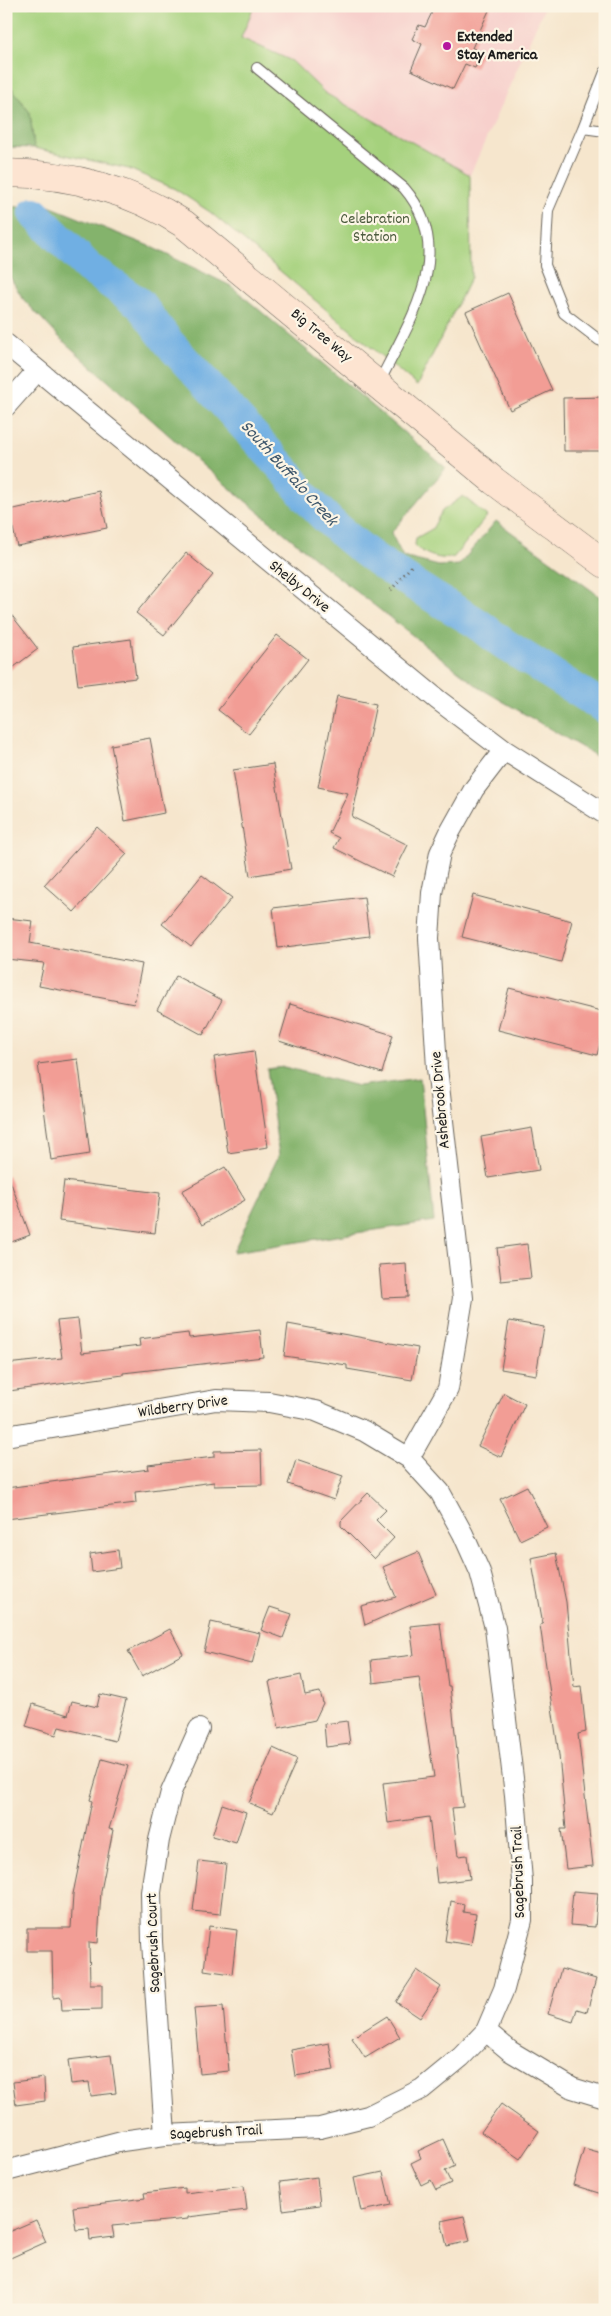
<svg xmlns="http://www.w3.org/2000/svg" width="611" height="2316" viewBox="0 0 611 2316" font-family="Dekko,sans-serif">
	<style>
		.built { fill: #f7d0cc }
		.green { fill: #a5d17d; stroke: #60764c }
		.forest { fill: #84b36c; stroke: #506844 }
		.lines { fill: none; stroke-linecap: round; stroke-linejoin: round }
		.river { stroke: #70afe3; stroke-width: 32 }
		.building { fill: #f29d95 }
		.service-casing { stroke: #68635a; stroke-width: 12 }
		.minor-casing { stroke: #68635a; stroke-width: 22 }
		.secondary-casing { stroke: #68635a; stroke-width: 29 }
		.path { stroke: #68635a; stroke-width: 3; stroke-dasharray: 1 4; stroke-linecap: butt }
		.service { stroke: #fff; stroke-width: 10 }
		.minor { stroke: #fff; stroke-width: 20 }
		.secondary { stroke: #fde4d1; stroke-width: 28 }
		.poi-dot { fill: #b5179e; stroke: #fcf5e5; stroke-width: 2 }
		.labels { text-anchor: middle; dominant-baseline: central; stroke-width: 4.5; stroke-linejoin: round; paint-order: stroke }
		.poi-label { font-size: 16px; font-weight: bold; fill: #1c1c1c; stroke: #fcf5e5; text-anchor: start }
		.park-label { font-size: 16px; fill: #4c5b3e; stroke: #fcf5e5 }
		.street-label { font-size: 16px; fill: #1c1c1c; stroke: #fcf5e5 }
		.water-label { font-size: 18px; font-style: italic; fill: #3e576c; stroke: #fcf5e5 }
	</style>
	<rect width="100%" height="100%" fill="#fcf5e5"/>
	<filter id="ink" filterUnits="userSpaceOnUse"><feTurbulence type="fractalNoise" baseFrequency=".02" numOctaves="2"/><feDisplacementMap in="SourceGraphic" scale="10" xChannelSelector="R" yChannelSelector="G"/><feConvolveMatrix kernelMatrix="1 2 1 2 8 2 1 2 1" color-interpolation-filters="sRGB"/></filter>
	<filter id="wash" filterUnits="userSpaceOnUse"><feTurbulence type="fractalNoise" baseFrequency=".0096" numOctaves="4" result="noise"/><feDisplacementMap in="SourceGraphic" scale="20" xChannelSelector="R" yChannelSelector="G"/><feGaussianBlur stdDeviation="1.12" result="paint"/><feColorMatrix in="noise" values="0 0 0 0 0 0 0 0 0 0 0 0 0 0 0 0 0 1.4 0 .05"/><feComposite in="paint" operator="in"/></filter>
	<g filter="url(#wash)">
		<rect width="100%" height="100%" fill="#f6e6cd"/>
		<path class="built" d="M 254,6 L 545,6 L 470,175 L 325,93 L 292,61 L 240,38 Z"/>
		<path class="green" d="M 6,6 L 254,6 L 241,38 L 292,61 L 325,93 L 470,175 L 471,277 L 417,386 L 210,212 L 175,189 L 129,169 L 34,148 L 30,113 L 6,80 Z
			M 463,496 L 487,516 L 454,557 C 442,561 423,555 415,545 L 416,538 L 432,529 L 442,511 Z"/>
		<path class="forest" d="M 6,80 L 30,113 L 34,148 L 6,147 Z
			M 49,206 L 149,246 L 231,286 L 446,468 L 391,533 L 403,557 L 439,566 L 459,565 L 496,521 L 605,600 L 605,761 L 480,688 L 329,570 L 208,470 L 62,340 L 23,299 L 6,270 L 6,216 L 9,207 Z
			M 284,1067 L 358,1086 L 420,1078 L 434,1221 L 233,1252 L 279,1155 L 267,1069 Z"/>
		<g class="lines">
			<path class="river" d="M 34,213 L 89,268 L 139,303 L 169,343 L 289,475 C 334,540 408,582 475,622 C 486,629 495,638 506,645 C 538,666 572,687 605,708"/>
		</g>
		<g id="blocks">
			<path class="building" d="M 435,6 L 491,6 L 472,48 L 482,52 L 475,68 L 465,64 L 453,89 L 411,70 L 422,44 L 412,39 L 419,25 L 425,27 Z
				M 508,293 L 552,390 L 510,410 L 466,312 Z
				M 605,397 L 605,451 L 564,451 L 563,398 Z
				M 99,491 L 107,528 L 17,546 L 9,510 Z
				M 186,553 L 213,575 L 164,635 L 136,613 Z
				M 6,608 L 38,649 L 6,673 Z
				M 277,635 L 308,659 L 249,734 L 218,710 Z
				M 131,639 L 136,678 L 78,685 L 73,647 Z
				M 337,696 L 376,704 L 352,817 L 408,845 L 392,877 L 334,848 L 339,838 L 329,833 L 348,793 L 318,787 Z
				M 150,738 L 164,813 L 125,821 L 111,745 Z
				M 273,764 L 291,869 L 250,876 L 233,770 Z
				M 97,827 L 127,854 L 74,912 L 44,885 Z
				M 202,875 L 232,898 L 191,947 L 162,924 Z
				M 473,895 L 572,921 L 561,962 L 462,937 Z
				M 364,897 L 369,936 L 278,948 L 273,908 Z
				M 6,918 L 33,921 L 30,943 L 142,964 L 134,1004 L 39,986 L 44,963 L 6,959 Z
				M 176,976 L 222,1000 L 203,1035 L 157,1010 Z
				M 509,988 L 605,1012 L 605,1025 L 597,1055 L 498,1030 Z
				M 290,1004 L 393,1035 L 382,1073 L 279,1041 Z
				M 254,1051 L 268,1147 L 228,1153 L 214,1057 Z
				M 78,1059 L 90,1154 L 51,1160 L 38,1064 Z
				M 532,1128 L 539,1170 L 488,1178 L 481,1137 Z
				M 225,1167 L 245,1200 L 202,1225 L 182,1191 Z
				M 8,1175 L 30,1235 L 6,1244 L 6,1176 Z
				M 64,1181 L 160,1193 L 155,1233 L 59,1221 Z
				M 527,1244 L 531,1278 L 501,1281 L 497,1248 Z
				M 406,1263 L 408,1297 L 382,1298 L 379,1265 Z
				M 78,1319 L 82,1353 L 140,1346 L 139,1339 L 188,1333 L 189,1338 L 260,1330 L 263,1357 L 123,1373 L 123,1375 L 9,1391 L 6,1364 L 62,1358 L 57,1321 Z
				M 509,1321 L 544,1327 L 536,1375 L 501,1369 Z
				M 288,1324 L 418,1348 L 412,1380 L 347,1369 L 347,1365 L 284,1356 Z
				M 504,1393 L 525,1404 L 501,1457 L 478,1446 Z
				M 261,1450 L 262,1485 L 214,1486 L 214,1482 L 135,1492 L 136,1503 L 6,1519 L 6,1488 L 149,1469 L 148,1465 L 214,1457 L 214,1451 Z
				M 296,1460 L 343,1476 L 334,1500 L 288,1484 Z
				M 527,1486 L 547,1527 L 520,1540 L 500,1499 Z
				M 368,1493 L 386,1510 L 376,1520 L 394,1538 L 374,1559 L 341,1526 L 341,1521 Z
				M 118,1550 L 120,1568 L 92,1572 L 90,1554 Z
				M 418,1552 L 436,1594 L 365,1625 L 361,1606 L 396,1597 L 383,1567 Z
				M 556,1553 L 566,1602 L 574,1687 L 581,1686 L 586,1732 L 578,1734 L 593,1866 L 566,1869 L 561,1829 L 566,1829 L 559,1755 L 540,1625 L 543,1624 L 531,1558 Z
				M 270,1607 L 292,1614 L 283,1638 L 261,1630 Z
				M 211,1622 L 260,1633 L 252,1664 L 204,1652 Z
				M 440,1623 L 448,1686 L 450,1686 L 463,1807 L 452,1808 L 458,1856 L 467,1855 L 470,1879 L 437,1883 L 429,1817 L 388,1823 L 383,1783 L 434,1777 L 419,1677 L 373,1683 L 371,1660 L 414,1655 L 410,1626 Z
				M 170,1629 L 183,1654 L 142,1676 L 128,1651 Z
				M 301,1675 L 305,1695 L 320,1692 L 323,1703 L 315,1720 L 279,1728 L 269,1682 Z
				M 100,1694 L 126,1700 L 115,1741 L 59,1727 L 56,1735 L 26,1726 L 33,1704 L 68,1715 L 72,1701 L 97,1707 Z
				M 347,1721 L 350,1744 L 326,1747 L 324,1724 Z
				M 273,1748 L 297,1759 L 273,1813 L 249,1803 Z
				M 102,1759 L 128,1766 L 109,1829 L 113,1830 L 101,1891 L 98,1943 L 89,1942 L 90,1984 L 102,1984 L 102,2009 L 62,2010 L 61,1997 L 53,1998 L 52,1951 L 27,1951 L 27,1928 L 71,1928 L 73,1894 L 92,1801 L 90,1800 Z
				M 222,1804 L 246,1812 L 236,1843 L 212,1836 Z
				M 199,1861 L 226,1864 L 220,1914 L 193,1911 Z
				M 573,1891 L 598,1893 L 595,1927 L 570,1925 Z
				M 451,1901 L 464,1904 L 463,1912 L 476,1914 L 471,1945 L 445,1941 Z
				M 209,1926 L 237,1930 L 232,1974 L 204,1970 Z
				M 561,1969 L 596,1979 L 587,2012 L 577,2009 L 573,2022 L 548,2014 Z
				M 417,1970 L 441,1987 L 420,2018 L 396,2002 Z
				M 223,2006 L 229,2071 L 200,2074 L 194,2008 Z
				M 387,2016 L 400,2037 L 365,2058 L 352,2038 Z
				M 329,2043 L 334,2070 L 295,2076 L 291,2050 Z
				M 111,2055 L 116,2093 L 91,2096 L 89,2082 L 71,2084 L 68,2060 Z
				M 44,2078 L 45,2101 L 16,2105 L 13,2082 Z
				M 501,2104 L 539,2131 L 520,2159 L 481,2132 Z
				M 443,2139 L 455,2166 L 445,2171 L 451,2183 L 436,2190 L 431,2180 L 421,2185 L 411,2163 L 421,2158 L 418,2151 Z
				M 584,2149 L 605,2155 L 605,2195 L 573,2185 Z
				M 383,2172 L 391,2205 L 361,2211 L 354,2178 Z
				M 317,2177 L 320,2205 L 283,2210 L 280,2182 Z
				M 244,2186 L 247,2210 L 188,2217 L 188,2219 L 112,2226 L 114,2237 L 90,2240 L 89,2229 L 76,2230 L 73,2207 L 145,2198 L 144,2193 L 185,2188 L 185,2193 Z
				M 464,2216 L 470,2241 L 447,2246 L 441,2221 Z
				M 36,2220 L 46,2242 L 6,2260 L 6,2233 Z"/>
		</g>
	</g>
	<g filter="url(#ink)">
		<use href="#blocks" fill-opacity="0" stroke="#68635a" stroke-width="1"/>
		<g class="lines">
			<g class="service-casing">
				<path id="service" d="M 257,68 L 404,188 C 459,252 409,321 379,383
					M 583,128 L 605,72
					M 605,131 L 583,128 L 548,210 L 545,265 L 564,313 L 599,340 L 605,342"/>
			</g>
			<g class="minor-casing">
				<path id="minor" d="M 6,344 L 438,700 L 504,750 L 605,814
					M 6,406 L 37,371
					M 6,1436 L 216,1400 L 269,1402 L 316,1411 L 364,1431 L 409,1458 L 440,1492 L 463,1534 L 480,1572 L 495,1628 L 515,1795 L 522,1881 L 522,1920 L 504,1989 L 486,2031 L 461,2057 L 422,2089 L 368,2116 L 320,2128 L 165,2135 L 122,2141 L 6,2171
					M 409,1458 L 448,1389 L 463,1298 L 437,1068 L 429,938 L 432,893 L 440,853 L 450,832 L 474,789 L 504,750
					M 486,2031 L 510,2051 L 572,2088 L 605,2098
					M 165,2135 L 152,1942 L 151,1892 L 159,1840 L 171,1792 L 199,1729"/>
			</g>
			<g class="secondary-casing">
				<path id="secondary" d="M 6,173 C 70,174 130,189 184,224 L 494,481 L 605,564"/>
			</g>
			<path class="path" d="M 391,590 L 413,564"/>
			<use href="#service" class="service"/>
			<use href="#minor" class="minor"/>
			<use href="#secondary" class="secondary"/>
		</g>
	</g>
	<circle class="poi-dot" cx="447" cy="46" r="5"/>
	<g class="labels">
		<g class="poi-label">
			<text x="457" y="37">Extended<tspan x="457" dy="18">Stay America</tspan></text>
		</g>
		<g class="park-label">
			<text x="375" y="219">Celebration<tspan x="375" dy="18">Station</tspan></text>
		</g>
		<g class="street-label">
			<text transform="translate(321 336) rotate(40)">Big Tree Way</text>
			<text transform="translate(299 587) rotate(39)">Shelby Drive</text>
			<text transform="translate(441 1100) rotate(-95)">Ashebrook Drive</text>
			<text transform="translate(183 1407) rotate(-8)">Wildberry Drive</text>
			<text transform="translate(519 1872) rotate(-92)">Sagebrush Trail</text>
			<text transform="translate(154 1943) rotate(-92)">Sagebrush Court</text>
			<text transform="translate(216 2133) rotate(-3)">Sagebrush Trail</text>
		</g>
		<g class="water-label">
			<text transform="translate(288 474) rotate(48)">South Buffalo Creek</text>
		</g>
	</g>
	<rect width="611" height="2316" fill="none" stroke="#fcf5e5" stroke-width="25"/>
</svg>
